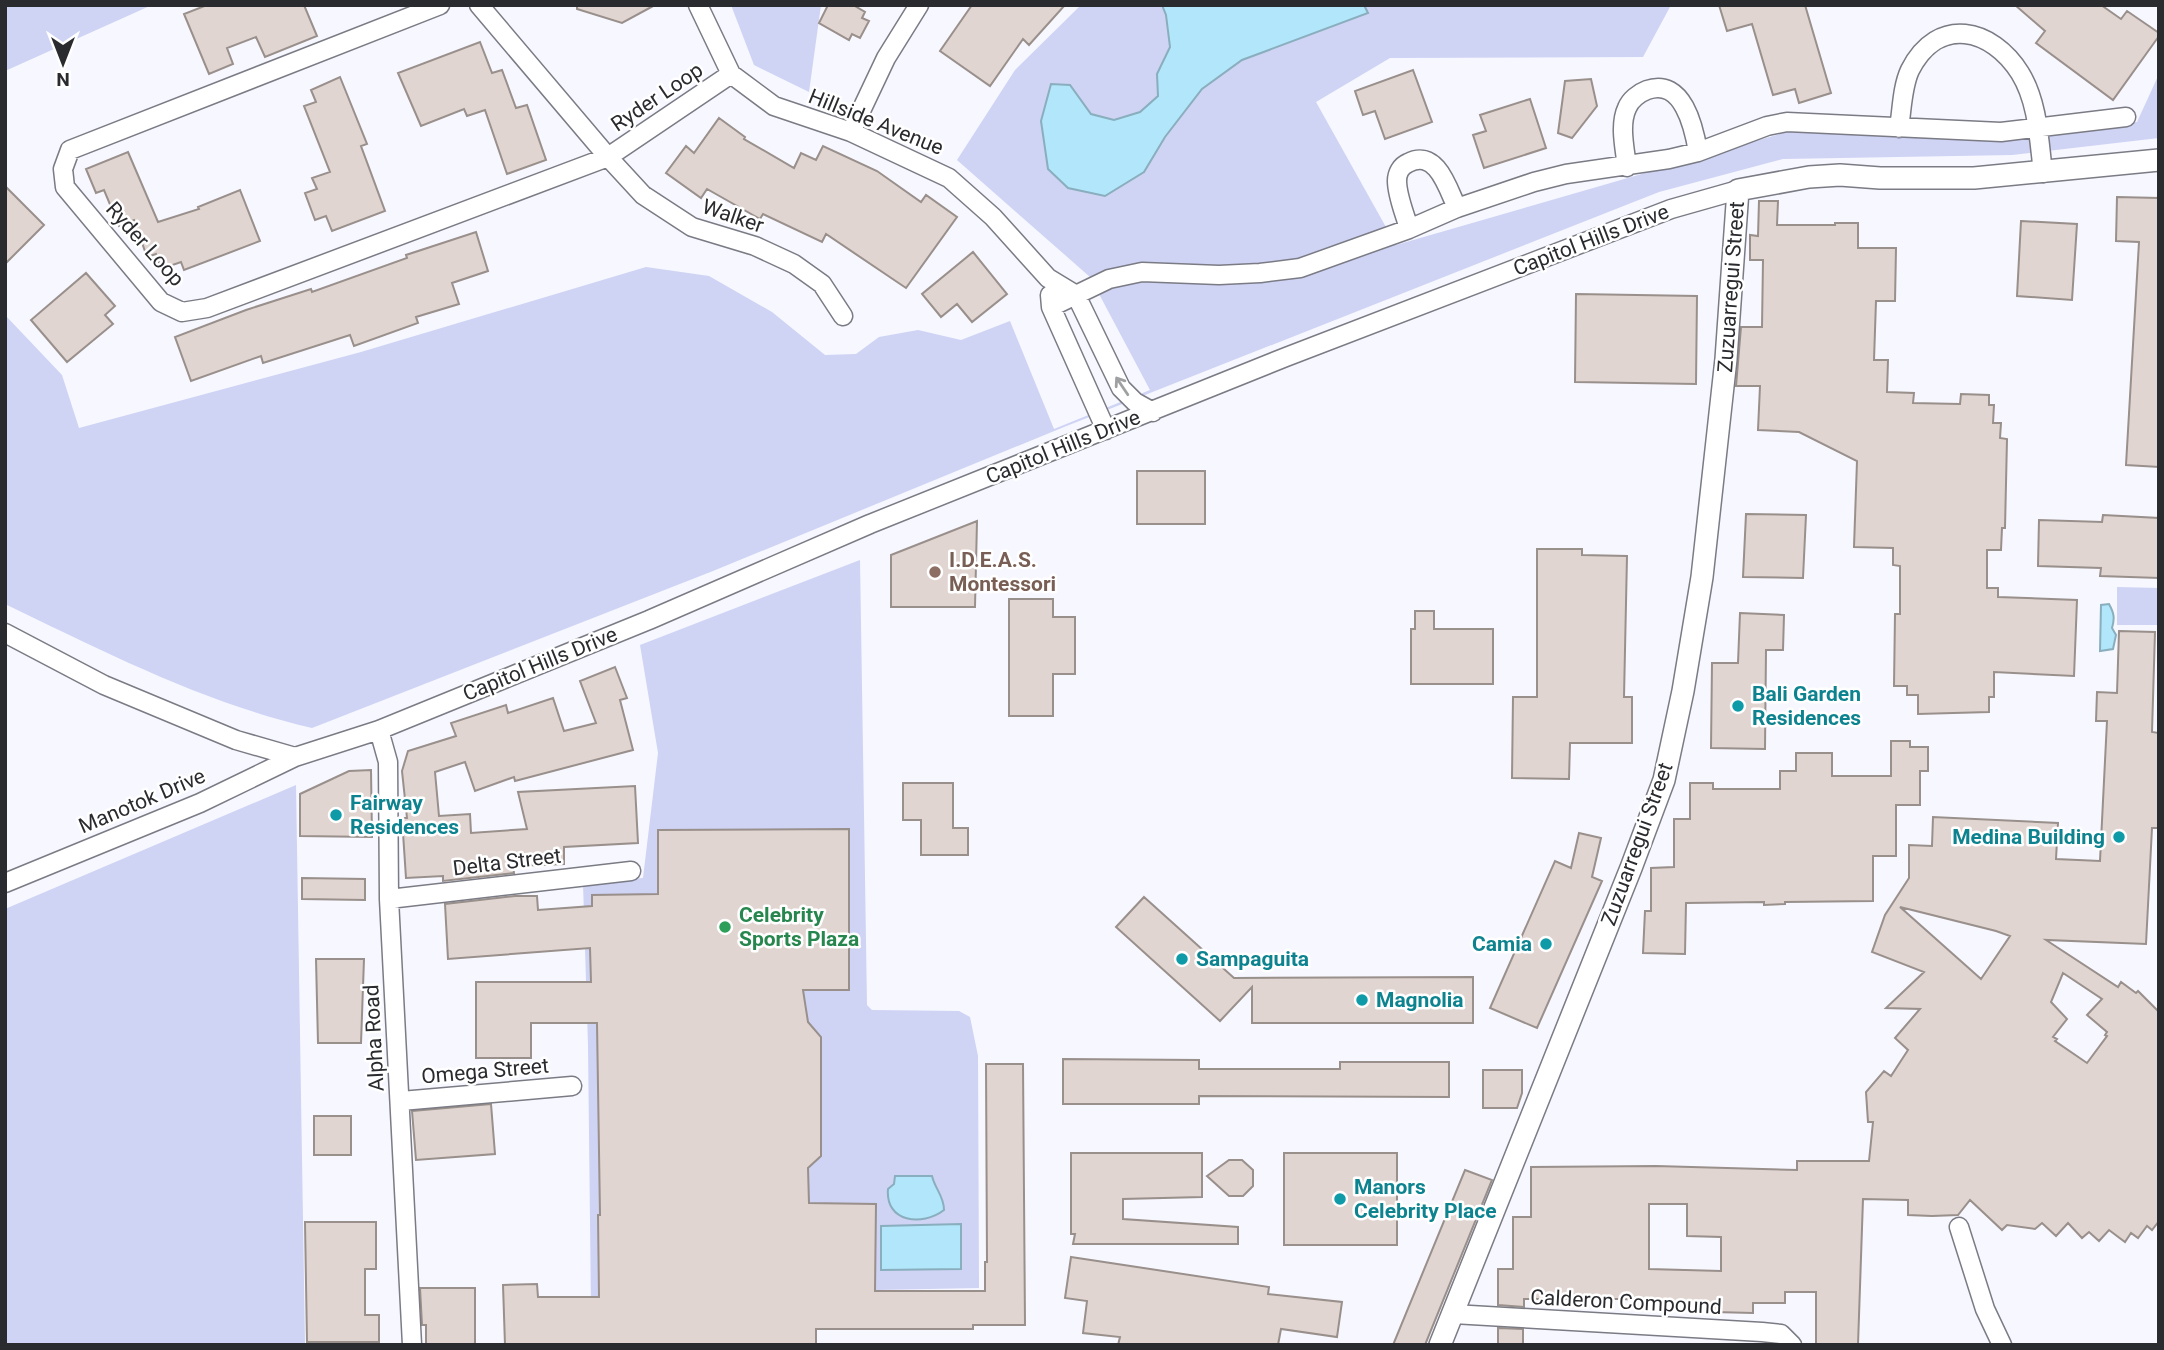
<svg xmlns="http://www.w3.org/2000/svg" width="2164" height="1350" viewBox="0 0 2164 1350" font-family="Roboto,sans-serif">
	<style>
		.green { fill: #cfd3f4 }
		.water { fill: #b2e6fa; stroke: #89aebd; stroke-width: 2 }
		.building { fill: #e1d5d1; stroke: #998f8b; stroke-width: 2; fill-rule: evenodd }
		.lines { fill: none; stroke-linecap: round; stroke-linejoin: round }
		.minor-casing { stroke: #7a7b84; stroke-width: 21 }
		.tertiary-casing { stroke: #7a7b84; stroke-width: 24 }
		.minor { stroke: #fff; stroke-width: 18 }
		.tertiary { stroke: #fff; stroke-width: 21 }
		.oneway { stroke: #9fa0a1 }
		.education-dot { fill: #8d6e63; stroke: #fff; stroke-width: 2.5 }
		.culture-dot { fill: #0f9aa8; stroke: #fff; stroke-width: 2.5 }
		.leisure-dot { fill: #2e9e5b; stroke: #fff; stroke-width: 2.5 }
		.labels { text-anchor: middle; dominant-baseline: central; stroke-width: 5; stroke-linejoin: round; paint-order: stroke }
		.street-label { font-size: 21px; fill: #2a2b2f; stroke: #fff }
		.education-label { font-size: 21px; font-weight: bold; fill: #785e54; stroke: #fff; text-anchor: start }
		.culture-label { font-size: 21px; font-weight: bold; fill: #0d838f; stroke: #fff; text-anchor: start }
		.leisure-label { font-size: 21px; font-weight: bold; fill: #27864d; stroke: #fff; text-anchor: start }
	</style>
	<rect width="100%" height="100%" fill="#f6f7ff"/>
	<path class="green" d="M 5,5 L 152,5 L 5,71 Z
		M 731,5 L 821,5 L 809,92 L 754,65 Z
		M 1081,5 L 1671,5 L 1643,57 L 1390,58 L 1316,102 L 1396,245 L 1790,131 L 1975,138 L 2137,122 L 2159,74 L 2159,138 L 2012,155 L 1783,159 L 1659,192 L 1064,427 L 713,571 L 312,728 C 204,703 105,652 5,604 L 5,315 L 62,375 L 79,428 L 361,352 L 646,267 L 709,276 L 772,312 L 825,355 L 856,354 L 879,337 L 918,330 L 961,340 L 1010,321 L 1054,429 L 1150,390 L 1090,277 L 957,160 L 1015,70 Z
		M 860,560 L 867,1005 L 872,1010 L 959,1011 L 970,1017 L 978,1056 L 979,1288 L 825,1291 L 591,1308 L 588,1045 L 583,883 L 643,878 L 658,753 L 640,645 Z
		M 2117,587 L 2159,588 L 2159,625 L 2117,625 Z
		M 296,785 L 305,1345 L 5,1345 L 5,909 Z"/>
	<path class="water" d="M 1162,5 L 1364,5 L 1368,13 L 1242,60 L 1202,89 L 1165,137 L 1144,172 L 1105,196 L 1068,188 L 1048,169 L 1041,121 L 1051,84 L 1070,85 L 1091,114 L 1114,120 L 1140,112 L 1158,96 L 1157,74 L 1170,47 L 1166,15 Z
		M 2109,604 C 2114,613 2115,618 2112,628 L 2116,635 L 2113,649 L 2100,651 L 2101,605 Z
		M 895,1176 L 932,1176 C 935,1189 944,1196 944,1210 C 922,1227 885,1222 888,1189 L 894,1184 Z
		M 961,1224 L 961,1269 L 881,1270 L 881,1226 Z"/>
	<path class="building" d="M 207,5 L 304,5 L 317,36 L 265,57 L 256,37 L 227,48 L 233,64 L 209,74 L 184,14 Z
		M 577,5 L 655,5 L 622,23 L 577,9 Z
		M 828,5 L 853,5 L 865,12 L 862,18 L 869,21 L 860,38 L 852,34 L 849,40 L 819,23 Z
		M 972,5 L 1065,5 L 1029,45 L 1023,39 L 990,86 L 940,51 Z
		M 1719,5 L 1805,5 L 1831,93 L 1799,103 L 1795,89 L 1773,95 L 1752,24 L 1727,31 Z
		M 2015,5 L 2101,5 L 2121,19 L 2127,11 L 2159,33 L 2159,36 L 2113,100 L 2036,43 L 2045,31 Z
		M 480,42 L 492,73 L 502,70 L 516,108 L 527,105 L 546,160 L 507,174 L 485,110 L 467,116 L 464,109 L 421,126 L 398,73 Z
		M 1413,70 L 1432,122 L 1385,139 L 1375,111 L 1363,115 L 1355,91 Z
		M 340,77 L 367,144 L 361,146 L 385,211 L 332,231 L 326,216 L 315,220 L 305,193 L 317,189 L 312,178 L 330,172 L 304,106 L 316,102 L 311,90 Z
		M 1591,79 L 1597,106 L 1572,138 L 1558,133 L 1565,81 Z
		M 1530,99 L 1546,148 L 1484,168 L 1473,135 L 1486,131 L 1480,115 Z
		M 719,118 L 745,137 L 744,139 L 794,168 L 801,153 L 816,160 L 823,146 L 877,171 L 921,202 L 926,195 L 957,217 L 906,288 L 826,234 L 822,242 L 763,214 L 760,219 L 707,189 L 701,198 L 666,173 L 686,146 L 694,153 Z
		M 128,152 L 158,222 L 199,209 L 198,207 L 240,190 L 260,241 L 184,270 L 181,262 L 161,269 L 156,254 L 147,257 L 134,220 L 119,226 L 104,190 L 96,193 L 86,169 Z
		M 5,186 L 44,225 L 5,264 Z
		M 2117,197 L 2159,198 L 2159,467 L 2126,465 L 2139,242 L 2116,241 Z
		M 1759,201 L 1778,201 L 1777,225 L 1835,225 L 1835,223 L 1858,223 L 1858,248 L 1896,248 L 1895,301 L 1876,301 L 1874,360 L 1888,360 L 1887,392 L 1914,393 L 1913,403 L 1960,404 L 1961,394 L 1989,395 L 1989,405 L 1994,405 L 1993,423 L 2001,423 L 2000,438 L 2007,439 L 2005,528 L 2002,528 L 2001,550 L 1987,550 L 1987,588 L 1998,588 L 1998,597 L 2077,600 L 2074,676 L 1994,672 L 1994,697 L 1989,697 L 1989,712 L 1918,714 L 1918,695 L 1907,695 L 1907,686 L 1894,686 L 1895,614 L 1900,614 L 1900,566 L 1893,565 L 1893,548 L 1854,547 L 1857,461 L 1799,432 L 1758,430 L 1760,386 L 1736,386 L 1741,327 L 1762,327 L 1763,260 L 1750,260 L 1750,235 L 1758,236 Z
		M 2021,221 L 2077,224 L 2072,300 L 2017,296 Z
		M 476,232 L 488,271 L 452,283 L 459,304 L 416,317 L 418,323 L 354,346 L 350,335 L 263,363 L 261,356 L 191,381 L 175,337 L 246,310 L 311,289 L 312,292 L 407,258 L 406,255 Z
		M 973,252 L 1007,294 L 972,322 L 957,304 L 941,317 L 922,294 Z
		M 86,273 L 115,306 L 105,315 L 113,324 L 67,362 L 31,320 Z
		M 1576,294 L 1697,296 L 1696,384 L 1575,382 Z
		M 1137,471 L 1205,471 L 1205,524 L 1137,524 Z
		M 1746,514 L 1806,515 L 1803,578 L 1743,577 Z
		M 2103,515 L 2159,518 L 2159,578 L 2100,576 L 2101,568 L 2038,566 L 2039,520 L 2102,522 Z
		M 977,521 L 975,607 L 891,607 L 891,555 Z
		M 1537,549 L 1582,549 L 1582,555 L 1627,556 L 1624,697 L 1632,697 L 1632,743 L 1570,743 L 1569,779 L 1512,778 L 1513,697 L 1537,697 Z
		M 1009,599 L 1053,599 L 1053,617 L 1075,617 L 1075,674 L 1053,674 L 1053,716 L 1009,716 Z
		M 1415,611 L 1434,611 L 1434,629 L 1493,629 L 1493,684 L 1411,684 L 1411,629 L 1415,629 Z
		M 1740,613 L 1784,615 L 1783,650 L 1766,650 L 1765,749 L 1711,748 L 1712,663 L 1738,663 Z
		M 2119,631 L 2155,632 L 2152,732 L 2159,733 L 2159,817 L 2158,828 L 2152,828 L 2146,944 L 2046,940 L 2118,987 L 2121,982 L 2136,993 L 2138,991 L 2159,1012 L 2159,1221 L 2152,1230 L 2147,1226 L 2138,1238 L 2131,1233 L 2125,1242 L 2109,1230 L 2099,1241 L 2089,1232 L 2082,1238 L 2068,1223 L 2056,1236 L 2042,1223 L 2035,1229 L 2007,1225 L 2002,1230 L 1970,1200 L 1958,1215 L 1932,1216 L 1908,1215 L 1908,1200 L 1863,1199 L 1858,1345 L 1816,1345 L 1816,1292 L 1785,1292 L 1785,1303 L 1753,1303 L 1753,1313 L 1714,1312 L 1714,1303 L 1669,1303 L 1669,1301 L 1621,1299 L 1524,1299 L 1524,1307 L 1498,1305 L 1498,1269 L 1513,1269 L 1513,1217 L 1531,1217 L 1531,1167 L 1656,1166 L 1797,1170 L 1797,1161 L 1869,1161 L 1873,1122 L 1868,1122 L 1866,1092 L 1884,1071 L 1891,1076 L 1908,1050 L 1895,1038 L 1920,1009 L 1886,1008 L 1924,972 L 1872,952 L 1885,915 L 1909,878 L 1909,845 L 1932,846 L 1933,817 L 2058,823 L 2056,859 L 2100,861 L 2107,721 L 2096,721 L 2097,692 L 2117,693 ZM 1900,907 L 1996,931 L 2010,936 L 1981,979 ZM 2063,973 L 2102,999 L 2087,1015 L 2107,1032 L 2105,1035 L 2107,1036 L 2087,1063 L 2055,1041 L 2057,1039 L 2053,1037 L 2067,1019 L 2051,1002 ZM 1649,1204 L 1687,1204 L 1687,1236 L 1721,1237 L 1721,1271 L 1649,1269 Z
		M 615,667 L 627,698 L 620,700 L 633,750 L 515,781 L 514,777 L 475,791 L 465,762 L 435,772 L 439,816 L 470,814 L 471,833 L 527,829 L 518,792 L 635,786 L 638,843 L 564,847 L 564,864 L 513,866 L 514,873 L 443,881 L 443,876 L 406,878 L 402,818 L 407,818 L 402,771 L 408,751 L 456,736 L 451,723 L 506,705 L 508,713 L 553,698 L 564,731 L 596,723 L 580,681 Z
		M 1891,741 L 1910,741 L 1910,747 L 1928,747 L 1928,771 L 1920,771 L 1920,805 L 1896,805 L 1896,856 L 1873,856 L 1873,901 L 1785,902 L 1785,904 L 1764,905 L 1764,902 L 1686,903 L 1685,954 L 1643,953 L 1645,911 L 1651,911 L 1651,868 L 1674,867 L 1674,819 L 1690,819 L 1690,783 L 1713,783 L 1713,789 L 1780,789 L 1780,771 L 1796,771 L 1796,753 L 1832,753 L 1832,776 L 1891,776 Z
		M 371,770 L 372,837 L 300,836 L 300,794 L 349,771 Z
		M 903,783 L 953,783 L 953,828 L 968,828 L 968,855 L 921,855 L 921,820 L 903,820 Z
		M 849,829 L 849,990 L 803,990 L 808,1022 L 821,1037 L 821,1156 L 808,1168 L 809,1203 L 876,1204 L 875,1291 L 985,1291 L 985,1262 L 987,1262 L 986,1064 L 1023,1064 L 1025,1325 L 973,1325 L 973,1329 L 816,1329 L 816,1345 L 505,1345 L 503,1285 L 537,1284 L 538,1297 L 599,1297 L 598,1215 L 600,1215 L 597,1023 L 531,1023 L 531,1058 L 476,1058 L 476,982 L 591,982 L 590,948 L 448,959 L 445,904 L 515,896 L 537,896 L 538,910 L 592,906 L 592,895 L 658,894 L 658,830 Z
		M 1579,833 L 1601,838 L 1592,877 L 1602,881 L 1537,1028 L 1490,1008 L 1555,861 L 1571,868 Z
		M 302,878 L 365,879 L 365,900 L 302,899 Z
		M 1144,897 L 1234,978 L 1473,977 L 1473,1023 L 1252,1023 L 1252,987 L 1220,1021 L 1116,927 Z
		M 316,959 L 364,959 L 361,1043 L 318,1043 Z
		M 1063,1059 L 1199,1060 L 1199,1069 L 1340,1069 L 1340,1062 L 1449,1062 L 1449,1097 L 1199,1096 L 1199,1104 L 1063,1104 Z
		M 1483,1070 L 1522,1070 L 1522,1093 L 1517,1108 L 1483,1108 Z
		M 491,1104 L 495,1154 L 416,1160 L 412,1111 Z
		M 314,1116 L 351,1116 L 351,1155 L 314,1155 Z
		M 1071,1153 L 1202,1153 L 1202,1197 L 1123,1199 L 1123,1219 L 1238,1227 L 1238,1244 L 1073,1244 L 1075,1234 L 1071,1234 Z
		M 1284,1153 L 1397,1153 L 1397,1245 L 1284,1245 Z
		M 1229,1160 L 1242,1160 L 1253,1170 L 1253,1186 L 1243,1196 L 1229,1196 L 1207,1176 Z
		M 1465,1170 L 1492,1180 L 1425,1345 L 1393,1345 Z
		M 305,1222 L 376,1222 L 376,1269 L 365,1269 L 365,1315 L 379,1315 L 379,1342 L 307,1342 Z
		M 1071,1257 L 1269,1287 L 1268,1294 L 1342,1302 L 1337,1337 L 1281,1329 L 1278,1345 L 1118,1345 L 1120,1337 L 1083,1333 L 1087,1301 L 1065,1298 Z
		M 420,1288 L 475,1288 L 475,1345 L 426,1345 L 426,1325 L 422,1325 Z
		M 1498,1328 L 1523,1329 L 1523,1345 L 1498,1345 Z"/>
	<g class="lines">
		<g class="minor-casing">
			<path id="minor" d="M 440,5 L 70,150 L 63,169 L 65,187 L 161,302 L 182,312 L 207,308 L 608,157 L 731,74
				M 479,5 L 608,157 L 643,195 L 692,227 L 755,246 L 794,264 L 822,284 L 843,316
				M 698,5 L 731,74 L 774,106 L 851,132 L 949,178 L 993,217 L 1048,278 L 1076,295 L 1121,388 L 1135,402 L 1153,412
				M 1899,128 C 1902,110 1902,87 1910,70 C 1938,15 1992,28 2020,73 C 2038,102 2039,140 2043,173
				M 851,132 L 886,58 L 919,5
				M 1627,167 C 1625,149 1619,125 1627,108 C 1630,100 1639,93 1647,90 C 1683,77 1694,128 1698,152
				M 1409,229 C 1405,214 1397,196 1397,181 C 1397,173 1401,166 1408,163 C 1437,148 1448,189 1457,208
				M 1050,295 L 1051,307 L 1106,430
				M 1051,307 L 1109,279 L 1142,272 L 1219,275 L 1260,273 L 1300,268 L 1409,229 L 1457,208 L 1534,182 L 1566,174 L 1669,159 L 1698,152 L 1767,126 L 1787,122 L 2001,132 L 2126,117
				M 5,633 L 104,685 L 236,740 L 295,757
				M 379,730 L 388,762 L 389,899 L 412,1345
				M 5,883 L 200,803 L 295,757 L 379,730 L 649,620 L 870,524 L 1286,357 L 1671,209 L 1738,190
				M 389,899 L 631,871
				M 401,1101 L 572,1086
				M 1959,1227 L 1985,1309 L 2002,1345
				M 1453,1314 L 1762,1332 L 1781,1334 L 1792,1345"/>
		</g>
		<g class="tertiary-casing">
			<path id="tertiary" d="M 1440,1345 L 1631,868 L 1664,780 L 1683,691 L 1702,577 L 1726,359 L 1738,190 L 1809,177 L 1840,175 L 1880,178 L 1974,178 L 2159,160"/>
		</g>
		<use href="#minor" class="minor"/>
		<use href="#tertiary" class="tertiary"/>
	</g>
	<defs><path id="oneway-shaft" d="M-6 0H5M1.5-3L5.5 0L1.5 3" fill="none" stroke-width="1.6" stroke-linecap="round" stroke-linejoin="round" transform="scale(1.75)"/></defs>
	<use class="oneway" href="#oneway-shaft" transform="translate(1122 386) rotate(-124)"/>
	<circle class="education-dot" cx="935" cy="572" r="7"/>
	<g class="culture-dot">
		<circle cx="1738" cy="706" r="7"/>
		<circle cx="336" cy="815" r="7"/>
		<circle cx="2119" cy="837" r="7"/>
		<circle cx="1546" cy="944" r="7"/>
		<circle cx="1182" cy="959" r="7"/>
		<circle cx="1362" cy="1000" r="7"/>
		<circle cx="1340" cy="1199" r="7"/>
	</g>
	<circle class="leisure-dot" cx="725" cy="927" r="7"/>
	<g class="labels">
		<g class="street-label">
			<text transform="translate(657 97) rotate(-34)">Ryder Loop</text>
			<text transform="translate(876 122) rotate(22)">Hillside Avenue</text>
			<text transform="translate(733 216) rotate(19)">Walker</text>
			<text transform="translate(1591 240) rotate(-21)">Capitol Hills Drive</text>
			<text transform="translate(145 244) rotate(48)">Ryder Loop</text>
			<text transform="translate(1731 287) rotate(-86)">Zuzuarregui Street</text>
			<text transform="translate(1063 447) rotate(-22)">Capitol Hills Drive</text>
			<text transform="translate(540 664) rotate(-22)">Capitol Hills Drive</text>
			<text transform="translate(142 801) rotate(-23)">Manotok Drive</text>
			<text transform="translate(1637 844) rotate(-70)">Zuzuarregui Street</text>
			<text transform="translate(507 862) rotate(-7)">Delta Street</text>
			<text transform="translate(374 1038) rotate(-93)">Alpha Road</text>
			<text transform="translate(485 1071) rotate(-5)">Omega Street</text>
			<text transform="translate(1626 1302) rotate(3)">Calderon Compound</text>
		</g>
		<g class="education-label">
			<text x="949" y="560">I.D.E.A.S.<tspan x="949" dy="24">Montessori</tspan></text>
		</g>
		<g class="culture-label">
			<text x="1752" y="694">Bali Garden<tspan x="1752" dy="24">Residences</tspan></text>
			<text x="350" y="803">Fairway<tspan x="350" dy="24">Residences</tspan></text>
			<text x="2105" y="837" text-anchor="end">Medina Building</text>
			<text x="1532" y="944" text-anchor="end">Camia</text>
			<text x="1196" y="959">Sampaguita</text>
			<text x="1376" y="1000">Magnolia</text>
			<text x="1354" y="1187">Manors<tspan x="1354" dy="24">Celebrity Place</tspan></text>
		</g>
		<g class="leisure-label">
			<text x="739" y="915">Celebrity<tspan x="739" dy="24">Sports Plaza</tspan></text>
		</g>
	</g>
	<rect width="2164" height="1350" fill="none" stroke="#2a2b2f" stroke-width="14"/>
	<g transform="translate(63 63) rotate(180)" stroke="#ffffff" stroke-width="5" paint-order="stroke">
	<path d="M0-5L12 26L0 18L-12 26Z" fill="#2a2b2f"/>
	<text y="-10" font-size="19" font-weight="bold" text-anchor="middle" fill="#2a2b2f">N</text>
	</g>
</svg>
